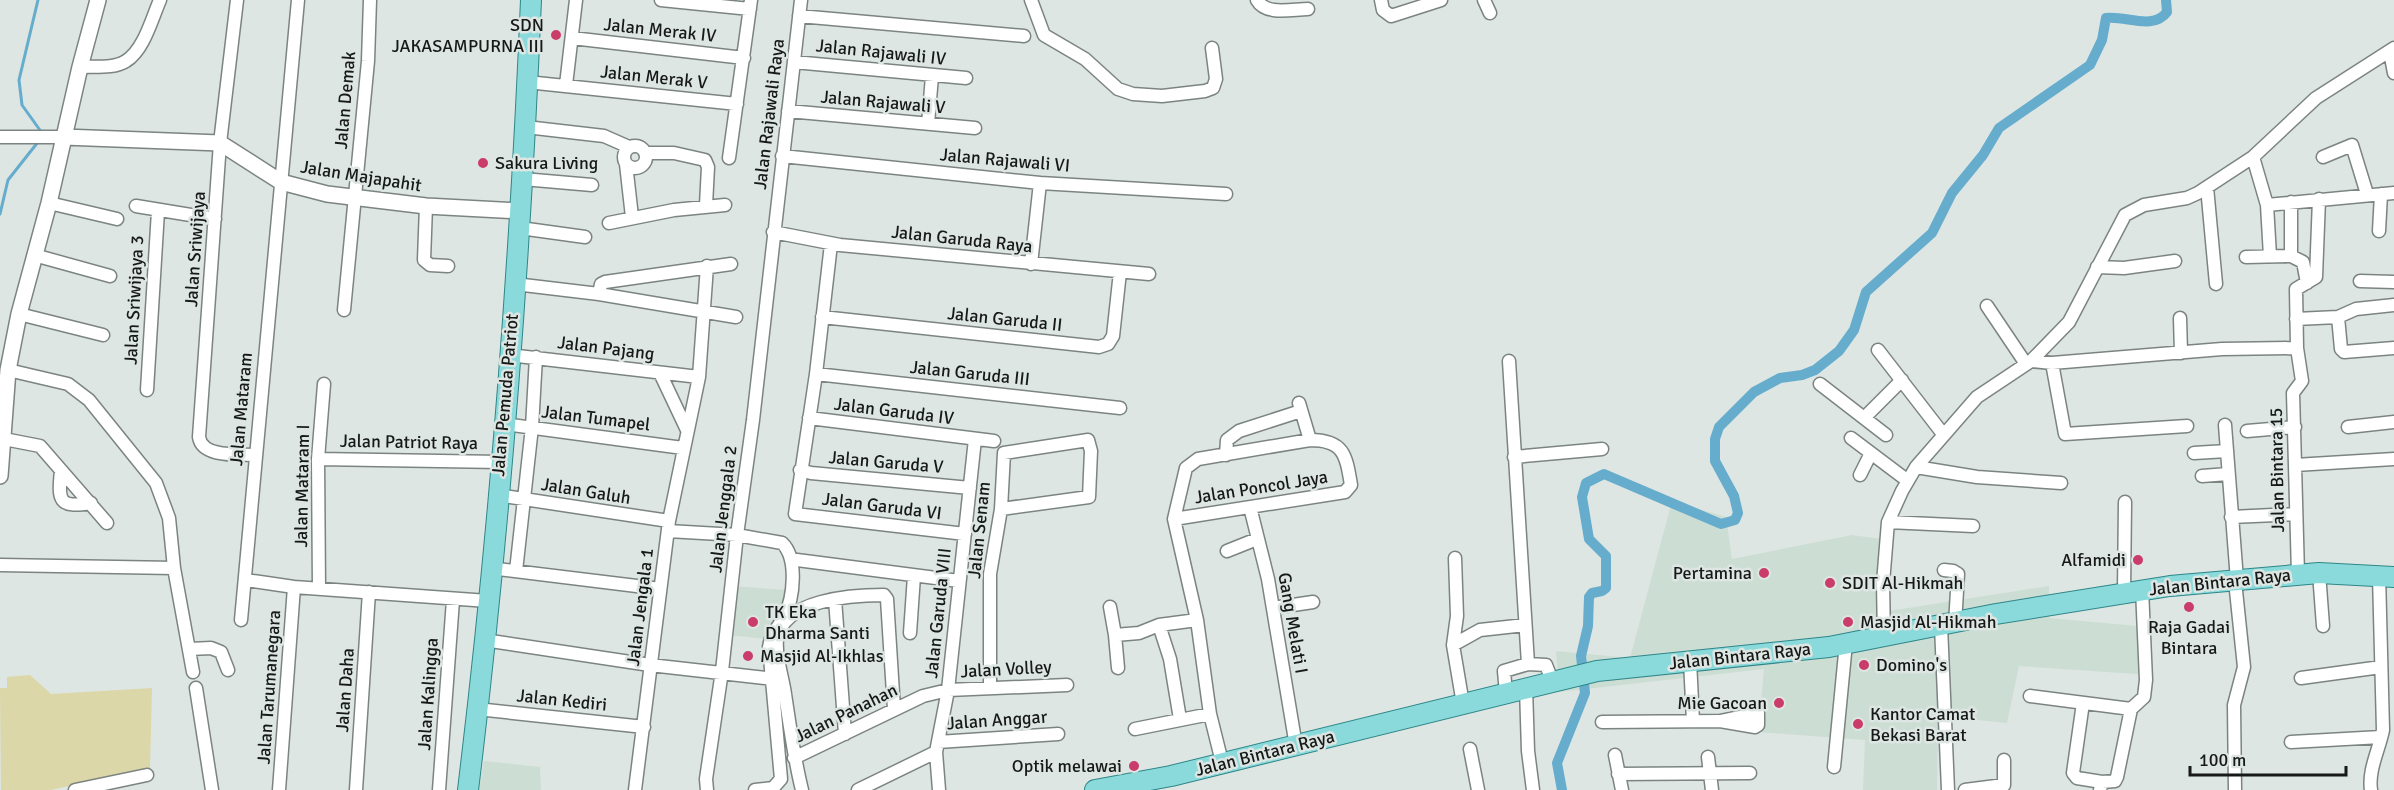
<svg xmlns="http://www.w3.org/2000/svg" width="2394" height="790" viewBox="0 0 2394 790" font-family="Signika,sans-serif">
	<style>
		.built { fill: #ccddd4 }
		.green { fill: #dcd7a9 }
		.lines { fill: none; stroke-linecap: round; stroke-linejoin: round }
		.stream { stroke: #66accd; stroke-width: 3 }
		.canal { stroke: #66accd; stroke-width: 10 }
		.minor-casing { stroke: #7c8481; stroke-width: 15 }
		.tertiary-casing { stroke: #7c8481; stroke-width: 18 }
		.primary-casing { stroke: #2f8688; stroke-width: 22 }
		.minor { stroke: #fff; stroke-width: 12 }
		.tertiary { stroke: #fff; stroke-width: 15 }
		.primary { stroke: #8adadc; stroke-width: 20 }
		.poi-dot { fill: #ca3c6a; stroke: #dde6e2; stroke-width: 2 }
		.labels { text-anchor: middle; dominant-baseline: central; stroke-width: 5; stroke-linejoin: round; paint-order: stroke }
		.poi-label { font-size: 18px; fill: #161918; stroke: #dde6e2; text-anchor: start }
		.street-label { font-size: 18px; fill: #161918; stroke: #dde6e2 }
	</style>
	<rect width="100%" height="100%" fill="#dde6e2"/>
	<path class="built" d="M 1672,501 L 1726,517 L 1732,559 L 1852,535 L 1881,539 L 1876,613 L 2049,586 L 2049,618 L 2148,627 L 2151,675 L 2019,666 L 2007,723 L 1938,716 L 1937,790 L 1863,790 L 1865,740 L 1758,732 L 1764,669 L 1559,692 L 1556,651 L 1630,658 Z
		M 733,586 L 786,590 L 785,608 L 767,639 L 728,635 Z
		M 484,761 L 540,767 L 541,790 L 479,790 Z"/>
	<path class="green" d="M 30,675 L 51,694 L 152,688 L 150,768 L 51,790 L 1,790 L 0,688 L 7,688 L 7,677 Z"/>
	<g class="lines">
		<path class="stream" d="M 38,0 L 19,80 L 22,105 L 42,133
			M 0,214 L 8,180 L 38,142"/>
		<path class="canal" d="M 1562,790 L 1557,763 L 1585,693 L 1581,656 L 1588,626 L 1589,597 L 1592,593 L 1602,591 L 1606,588 L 1606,556 L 1589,539 L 1582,497 L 1586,483 L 1604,474 L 1721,524 L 1735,520 L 1738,513 L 1734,496 L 1715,461 L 1715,439 L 1719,427 L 1754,392 L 1780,378 L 1802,375 L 1815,370 L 1839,351 L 1854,330 L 1866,292 L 1932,233 L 1952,193 L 1983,155 L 1999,128 L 2090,65 L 2102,40 L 2106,18 C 2125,15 2153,31 2167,12 L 2166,0"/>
		<g class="minor-casing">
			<path id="minor" d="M 237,0 L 220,143 L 199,437 C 202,458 239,454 255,455
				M 661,0 L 750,9
				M 1031,0 L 1044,35 L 1085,59 L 1118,89 L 1133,94 L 1162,96 L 1205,91 L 1213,88 L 1216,79 L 1212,48
				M 1257,0 C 1266,16 1292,9 1308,9
				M 1381,0 L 1383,10 L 1391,16 L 1441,0
				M 1484,0 L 1490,13
				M 799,16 L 1024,36
				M 572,38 L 744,58
				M 2390,52 L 2394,73
				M 794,62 L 966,78
				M 80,67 C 94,66 114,69 126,61 C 144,50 152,18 160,0
				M 527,82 L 737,104
				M 566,85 L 576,0
				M 788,111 L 975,128
				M 928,124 L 932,76
				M 526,127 L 604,136 L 629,147
				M 0,137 L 64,137
				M624 157a11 11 0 1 1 22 0a11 11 0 1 1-22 0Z
				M 645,153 L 674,153 L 705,160 L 708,167 L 706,205
				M 782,156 L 1040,183 L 1226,194
				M 2253,157 L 2267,205 L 2394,193
				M 2323,157 L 2352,145 L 2367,194
				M 729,158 L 751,0
				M 626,164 L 632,217
				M 523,179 L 592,185
				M 2207,187 L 2216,284
				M 49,203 L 117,219
				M 2267,205 L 2270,256
				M 136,206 L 215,219
				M 426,206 L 424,260 L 430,265 L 448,266
				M 609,223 L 674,210 L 725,205
				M 520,228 L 585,237
				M 2379,231 L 2381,194
				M 773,232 L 840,245 L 1149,274
				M 831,244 L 816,374 L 795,514 L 965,534
				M 34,255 L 110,276
				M 2291,256 L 2303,262 L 2307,283
				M 2246,257 L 2291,256 L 2291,202
				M 1031,264 L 1040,183
				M 2097,267 L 2124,268 L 2175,261
				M 2360,281 L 2394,282
				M 515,284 L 599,294 L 736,317
				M 599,294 L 601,284 L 605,282 L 731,264
				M 1987,306 L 2026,364
				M 344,310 L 368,61 L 370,0
				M 19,314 L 103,335
				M 822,317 L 1099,347 L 1108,344 L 1113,336 L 1120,272
				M 2338,317 L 2341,349 L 2344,352 L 2394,348
				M 2180,318 L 2181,353
				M 2296,319 L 2338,317 L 2356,309 L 2394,305
				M 1878,350 L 1943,434
				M 509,355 L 699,377
				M 1509,361 L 1528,664
				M 2031,361 L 2052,363 L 2222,349 L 2297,348
				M 2052,363 L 2065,434 L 2187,426
				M 8,370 L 68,384 L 89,400 L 156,483 L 169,518 L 174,568 L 193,672
				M 660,373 L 687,430
				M 816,374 L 1120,408
				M 1820,384 L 1886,435
				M 147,390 L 158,211
				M 1299,403 L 1310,440
				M 809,418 L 994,441
				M 1864,418 L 1902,380
				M 504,424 L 683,448
				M 2225,425 L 2237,580
				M 2348,427 L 2394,422
				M 2247,431 L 2295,427
				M 1851,438 L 1908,481
				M 4,439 L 40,446 L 107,523
				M 2194,453 L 2227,451
				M 1226,455 L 1227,440 L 1239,431 L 1301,411
				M 1514,457 L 1602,449
				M 318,459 L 500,462
				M 2295,465 L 2394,459
				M 1916,467 L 1977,477 L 2061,483
				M 61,470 C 58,501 58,508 91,503
				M 800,470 L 811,473 L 970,488
				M 1860,475 L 1871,453
				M 2202,476 L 2228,474
				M 497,495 L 669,521
				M 1250,507 L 1268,579 L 1296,746
				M 2231,517 L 2296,514
				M 1174,519 L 1345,492 L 1351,485 C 1346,455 1344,440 1310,440 L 1198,459 L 1186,468 L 1174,519 L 1197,620 L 1210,714 L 1222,762
				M 1888,522 L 1973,526
				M 668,531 L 737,535 L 782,543 C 798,558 794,598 784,617 C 778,628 771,633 769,647 L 781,779 L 773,788 L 755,790
				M 1227,551 L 1257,539
				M 1455,558 L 1457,616 L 1453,645 L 1463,704
				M 797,560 L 959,581
				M 0,565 L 174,568
				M 490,568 L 653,588
				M 1944,570 L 1953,571 L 1958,574 L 1955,624
				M 516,571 L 532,427 L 536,357
				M 2319,573 L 2323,626
				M 2298,574 L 2293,393 L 2302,381 L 2297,348 L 2296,289 L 2316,277 L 2319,199
				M 246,580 L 294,587 L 488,601
				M 2235,581 L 2244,667 L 2234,705 L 2235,790
				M 319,589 L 318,459 L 324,384
				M 2124,592 L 2125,502
				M 835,599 L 845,734
				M 1110,607 L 1115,635 L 1139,633 L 1159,625
				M 1273,608 L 1313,602
				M 241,620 L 298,0
				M 1941,626 L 1948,790
				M 910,633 L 914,576
				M 1115,635 L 1118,668
				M 1884,637 L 1883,583 L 1888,522 L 1902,491 L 1916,467 L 1977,397 L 2031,361 L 2069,322 L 2125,215 L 2144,205 L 2187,198 L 2198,193 L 2253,157 L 2316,98 L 2394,48
				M 484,640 L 650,665 L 774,679
				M 1453,645 L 1480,630 L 1525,625
				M 190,649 L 211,648 L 221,652 L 228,670
				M 1690,661 L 1693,721
				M 2301,678 L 2381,667
				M 990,687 L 990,574 L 1001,509 L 1004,453 L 1088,440 L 1091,451 L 1089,497 L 1001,509
				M 196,688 L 212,790
				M 1526,688 L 1528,751 L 1533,790
				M 1506,693 L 1504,671 L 1528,664 L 1546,665 L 1553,683
				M 2030,696 L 2131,709
				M 2083,703 L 2073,773 L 2077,778 L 2102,782
				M 477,709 L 644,727
				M 1180,719 L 1170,659 L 1159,625 L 1197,620
				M 1602,722 L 1720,721 L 1755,727 L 1758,725 L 1758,713 L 1720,721
				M 1135,729 L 1210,714
				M 938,742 L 1058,734
				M 2291,742 L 2381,737
				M 1470,749 L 1478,790
				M 1615,755 L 1622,790
				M 1708,757 L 1712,790
				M 794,758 L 923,696 L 948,690 L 1067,685
				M 1834,767 L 1846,643
				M 1618,774 L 1750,773
				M 75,790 L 147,775
				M 279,790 L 294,587
				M 356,790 L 369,592
				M 439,790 L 453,600
				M 635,790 L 669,521 L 699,377 L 707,266
				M 707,790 L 706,779 L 722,671 L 737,535 L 753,420 L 801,0
				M 802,790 C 794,758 790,727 785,694 C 783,678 775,656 777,640 C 782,599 853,595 884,595 L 887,599 L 894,709
				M 858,790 L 936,752
				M 939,790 L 936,752 L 948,690 L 975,439
				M 1965,790 L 2004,785 L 2004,760
				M 2100,790 L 2102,782 L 2115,781 L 2117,777 L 2131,709 L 2144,697 L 2146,680 L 2142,589
				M 2371,790 C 2368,770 2379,750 2383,730 L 2379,575"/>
		</g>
		<g class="tertiary-casing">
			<path id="tertiary" d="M 64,137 L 220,143 L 281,182 L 327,194 L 426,206 L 521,211
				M 0,476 L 8,370 L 19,314 L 49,203 L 80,67 L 98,0"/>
		</g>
		<g class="primary-casing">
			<path id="primary" d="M 468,790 C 500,528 520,264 531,0
				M 1095,790 L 1171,776 L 1597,671 L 1829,647 L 1996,614 L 2170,586 L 2319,573 L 2394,577"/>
		</g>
		<use href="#minor" class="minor"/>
		<use href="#tertiary" class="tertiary"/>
		<use href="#primary" class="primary"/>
	</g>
	<g class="poi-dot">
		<circle cx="556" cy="35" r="6"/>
		<circle cx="483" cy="163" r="6"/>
		<circle cx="2138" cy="560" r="6"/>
		<circle cx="1764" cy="573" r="6"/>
		<circle cx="1830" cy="583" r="6"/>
		<circle cx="2189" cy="607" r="6"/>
		<circle cx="753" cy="622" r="6"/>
		<circle cx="1848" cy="622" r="6"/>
		<circle cx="748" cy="656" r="6"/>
		<circle cx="1864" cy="665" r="6"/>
		<circle cx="1779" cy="703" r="6"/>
		<circle cx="1858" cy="724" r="6"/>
		<circle cx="1134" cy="766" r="6"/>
	</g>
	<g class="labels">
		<g class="poi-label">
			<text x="544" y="25" text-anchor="end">SDN<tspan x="544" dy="21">JAKASAMPURNA III</tspan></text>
			<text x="495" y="163">Sakura Living</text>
			<text x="2126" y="560" text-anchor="end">Alfamidi</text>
			<text x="1752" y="573" text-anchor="end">Pertamina</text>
			<text x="1842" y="583">SDIT Al-Hikmah</text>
			<text x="765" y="612">TK Eka<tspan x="765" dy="21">Dharma Santi</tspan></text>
			<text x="1860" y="622">Masjid Al-Hikmah</text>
			<text x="2189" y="627" text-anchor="middle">Raja Gadai<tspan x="2189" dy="21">Bintara</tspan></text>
			<text x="760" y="656">Masjid Al-Ikhlas</text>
			<text x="1876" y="665">Domino's</text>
			<text x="1767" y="703" text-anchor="end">Mie Gacoan</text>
			<text x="1870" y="714">Kantor Camat<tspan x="1870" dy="21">Bekasi Barat</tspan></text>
			<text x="1122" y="766" text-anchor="end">Optik melawai</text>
		</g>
		<g class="street-label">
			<text transform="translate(660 30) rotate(6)">Jalan Merak IV</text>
			<text transform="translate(881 52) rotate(6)">Jalan Rajawali IV</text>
			<text transform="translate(654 77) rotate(6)">Jalan Merak V</text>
			<text transform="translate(345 100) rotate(-85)">Jalan Demak</text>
			<text transform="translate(883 102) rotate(5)">Jalan Rajawali V</text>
			<text transform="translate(769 114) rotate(-83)">Jalan Rajawali Raya</text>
			<text transform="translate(1005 160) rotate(5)">Jalan Rajawali VI</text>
			<text transform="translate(361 176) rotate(9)">Jalan Majapahit</text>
			<text transform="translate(962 239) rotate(6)">Jalan Garuda Raya</text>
			<text transform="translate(195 249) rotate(-86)">Jalan Sriwijaya</text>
			<text transform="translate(134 300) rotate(-87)">Jalan Sriwijaya 3</text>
			<text transform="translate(1005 319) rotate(6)">Jalan Garuda II</text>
			<text transform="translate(606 348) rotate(7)">Jalan Pajang</text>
			<text transform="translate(970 373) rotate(6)">Jalan Garuda III</text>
			<text transform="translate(505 395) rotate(-85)">Jalan Pemuda Patriot</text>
			<text transform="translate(241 409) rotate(-85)">Jalan Mataram</text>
			<text transform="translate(894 411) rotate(7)">Jalan Garuda IV</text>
			<text transform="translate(596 418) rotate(7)">Jalan Tumapel</text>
			<text transform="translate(409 442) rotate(1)">Jalan Patriot Raya</text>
			<text transform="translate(886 462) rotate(5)">Jalan Garuda V</text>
			<text transform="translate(2277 470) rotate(-91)">Jalan Bintara 15</text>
			<text transform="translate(302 486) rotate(-89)">Jalan Mataram I</text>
			<text transform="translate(1261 487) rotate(-9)">Jalan Poncol Jaya</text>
			<text transform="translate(586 491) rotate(9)">Jalan Galuh</text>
			<text transform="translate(882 506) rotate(7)">Jalan Garuda VI</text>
			<text transform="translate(723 509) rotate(-83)">Jalan Jenggala 2</text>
			<text transform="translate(979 530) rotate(-84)">Jalan Senam</text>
			<text transform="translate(2220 582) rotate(-6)">Jalan Bintara Raya</text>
			<text transform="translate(640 607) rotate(-83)">Jalan Jengala 1</text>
			<text transform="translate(938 613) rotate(-84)">Jalan Garuda VIII</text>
			<text transform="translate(1293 623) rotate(80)">Gang Melati I</text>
			<text transform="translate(1740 656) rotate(-6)">Jalan Bintara Raya</text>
			<text transform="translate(1006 669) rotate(-3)">Jalan Volley</text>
			<text transform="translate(269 687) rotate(-86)">Jalan Tarumanegara</text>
			<text transform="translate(345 690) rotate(-86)">Jalan Daha</text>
			<text transform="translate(428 694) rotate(-86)">Jalan Kalingga</text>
			<text transform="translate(562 700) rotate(6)">Jalan Kediri</text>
			<text transform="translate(846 713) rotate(-26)">Jalan Panahan</text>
			<text transform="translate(997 720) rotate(-4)">Jalan Anggar</text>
			<text transform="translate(1265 753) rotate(-14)">Jalan Bintara Raya</text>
		</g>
	</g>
	<path d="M2190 766v9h156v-9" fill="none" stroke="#161918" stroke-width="3"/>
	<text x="2199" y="766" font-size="18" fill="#161918" stroke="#dde6e2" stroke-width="4.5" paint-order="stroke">100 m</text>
</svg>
